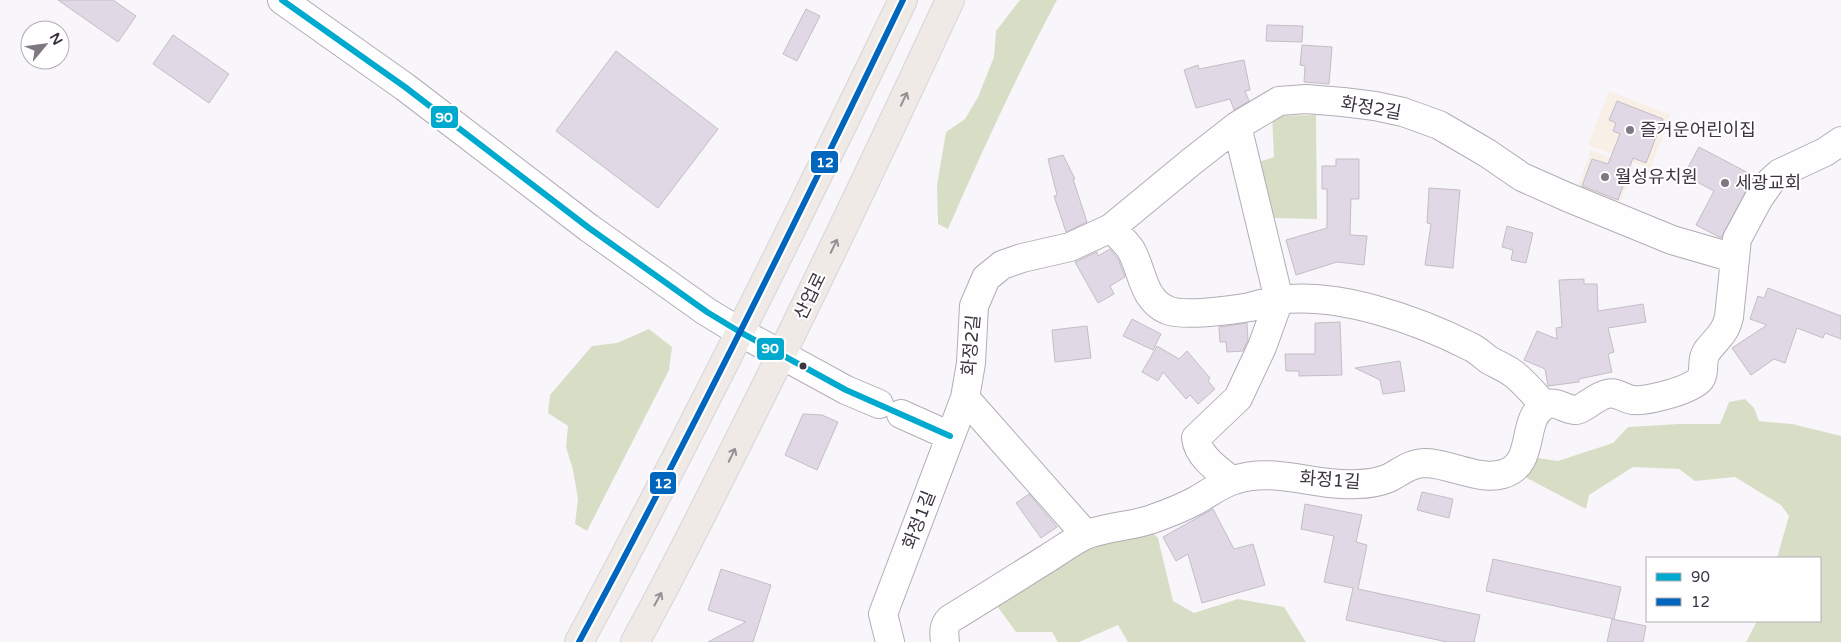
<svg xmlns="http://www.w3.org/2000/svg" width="1841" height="642" viewBox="0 0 1841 642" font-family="'Varela Round','Noto Sans KR',sans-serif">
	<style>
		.education { fill: #f8f0e7 }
		.green { fill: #d8dec6 }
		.building { fill: #e1d8e5; stroke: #c3bdc5 }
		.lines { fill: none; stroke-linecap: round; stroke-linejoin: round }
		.minor-casing { stroke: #b2adb5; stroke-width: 30 }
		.major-casing { stroke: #d6d3d7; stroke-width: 30 }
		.minor { stroke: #fefefe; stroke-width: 28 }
		.major { stroke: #f0eae7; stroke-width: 28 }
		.bus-1-casing { stroke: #fff; stroke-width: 10 }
		.bus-2-casing { stroke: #fff; stroke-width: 10 }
		.bus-1 { stroke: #00a9ce; stroke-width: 6 }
		.bus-2 { stroke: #0065bd; stroke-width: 6 }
		.oneway { stroke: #968f94 }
		.poi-dot { fill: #7e7881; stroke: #fff; stroke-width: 2 }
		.bus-dot { fill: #3c3440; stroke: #fff; stroke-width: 2 }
		.labels { text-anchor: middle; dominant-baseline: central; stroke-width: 4; stroke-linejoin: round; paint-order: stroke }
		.street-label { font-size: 18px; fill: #3c3440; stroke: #fff }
		.poi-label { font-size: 18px; fill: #3c3440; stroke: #fff; text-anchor: start }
		.line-badge { stroke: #fff; stroke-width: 2 }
		.badge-label { font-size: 14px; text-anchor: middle; font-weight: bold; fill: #fff }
	</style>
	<rect width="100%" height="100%" fill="#f9f6fb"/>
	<path class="education" d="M 1609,91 L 1671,115 L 1650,169 L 1588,145 Z
		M 1591,150 L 1634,166 L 1619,205 L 1577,189 Z"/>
	<path class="green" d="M 1020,0 L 1057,0 C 1017,75 982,151 948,229 L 938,224 L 937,185 L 946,132 L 965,119 L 978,97 L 994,57 L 996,31 Z
		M 1316,115 L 1317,219 L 1273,218 L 1258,162 L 1274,157 L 1272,116 Z
		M 649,329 L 672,347 L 669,370 L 587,531 L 575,524 L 578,499 L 573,470 L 566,447 L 568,426 L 548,413 L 550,395 L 592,346 L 617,343 Z
		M 1745,399 L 1754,408 L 1759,421 L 1792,424 L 1841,436 L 1841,642 L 1746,642 L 1757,621 L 1820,621 L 1820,558 L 1777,558 L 1789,516 L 1781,505 L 1735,477 L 1695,481 L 1679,469 L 1633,467 L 1589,495 L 1586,509 L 1521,475 L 1531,457 L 1558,461 L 1613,443 L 1628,427 L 1679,424 L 1720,424 L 1729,402 Z
		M 1151,531 L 1158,538 L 1173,601 L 1194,613 L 1238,599 L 1284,607 L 1306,642 L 1128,642 L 1118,625 L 1079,642 L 1058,642 L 1052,632 L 1016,632 L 997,606 L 1003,596 L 1095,545 Z"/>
	<path class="building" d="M 58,0 L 113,0 L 136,16 L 118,42 Z
		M 806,9 L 820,16 L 797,61 L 783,54 Z
		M 1267,25 L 1303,26 L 1302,42 L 1266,41 Z
		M 173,35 L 229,74 L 209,103 L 153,64 Z
		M 1302,45 L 1332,47 L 1329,84 L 1304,82 L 1305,66 L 1300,65 Z
		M 616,51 L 718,129 L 658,208 L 556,131 Z
		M 1244,60 L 1250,90 L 1245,91 L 1249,101 L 1234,110 L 1230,99 L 1196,108 L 1184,70 L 1198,65 L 1199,69 Z
		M 1617,101 L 1663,119 L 1646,163 L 1633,158 L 1618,200 L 1582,186 L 1592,159 L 1608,164 L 1620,134 L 1613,131 L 1616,123 L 1609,120 Z
		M 1699,147 L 1754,176 L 1721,238 L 1696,225 L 1714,191 L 1684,175 Z
		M 1063,155 L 1075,179 L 1073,179 L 1087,222 L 1066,232 L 1054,196 L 1057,195 L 1048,159 Z
		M 1336,159 L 1359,159 L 1359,199 L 1351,199 L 1350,235 L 1367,236 L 1364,265 L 1337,262 L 1296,275 L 1286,240 L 1327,228 L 1327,189 L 1322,189 L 1322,166 L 1336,166 Z
		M 1429,188 L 1460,190 L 1453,268 L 1425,265 L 1431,224 L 1427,223 Z
		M 1507,226 L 1533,233 L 1526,263 L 1511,260 L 1513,250 L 1502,247 Z
		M 1110,249 L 1119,261 L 1125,277 L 1110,286 L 1114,294 L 1098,303 L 1075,262 L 1097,252 L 1098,256 Z
		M 1584,279 L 1584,284 L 1597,284 L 1598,311 L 1643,304 L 1646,322 L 1608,328 L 1614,352 L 1608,354 L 1612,372 L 1579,379 L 1579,382 L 1548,386 L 1545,369 L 1524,360 L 1537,331 L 1557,339 L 1556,328 L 1562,327 L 1559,280 Z
		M 1768,288 L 1841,316 L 1841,339 L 1825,333 L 1823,338 L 1797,328 L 1785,363 L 1774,359 L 1751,375 L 1732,348 L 1767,325 L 1750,319 L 1758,296 L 1764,298 Z
		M 1132,319 L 1161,334 L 1153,350 L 1123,336 Z
		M 1340,322 L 1342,375 L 1299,376 L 1299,371 L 1286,371 L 1285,354 L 1315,354 L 1315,323 Z
		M 1247,323 L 1248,339 L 1243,351 L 1227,352 L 1226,342 L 1220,342 L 1219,327 Z
		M 1087,326 L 1091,358 L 1055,362 L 1052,330 Z
		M 1157,346 L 1179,359 L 1187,351 L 1210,378 L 1208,381 L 1215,389 L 1198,404 L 1190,395 L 1186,399 L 1163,372 L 1158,381 L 1142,372 Z
		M 1400,361 L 1405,391 L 1383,394 L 1380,380 L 1355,368 Z
		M 803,414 L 822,415 L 838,422 L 817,470 L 785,455 Z
		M 1422,492 L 1453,499 L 1449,518 L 1417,510 Z
		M 1029,494 L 1057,527 L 1041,538 L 1016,503 Z
		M 1305,504 L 1362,515 L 1356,542 L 1367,545 L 1358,589 L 1480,615 L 1474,642 L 1447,642 L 1346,620 L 1353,588 L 1324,582 L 1334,536 L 1301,529 Z
		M 1213,509 L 1234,549 L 1253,544 L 1265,585 L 1202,603 L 1188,554 L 1176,561 L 1163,537 Z
		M 1493,559 L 1621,587 L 1614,619 L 1486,591 Z
		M 721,569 L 771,585 L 753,642 L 708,642 L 746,622 L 708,610 Z
		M 1612,619 L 1646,626 L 1643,642 L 1607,642 Z"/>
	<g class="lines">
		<g class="minor-casing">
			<path id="minor" d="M 282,0 L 405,87 L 589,228 L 707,312 L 740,332 L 846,390 L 879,404
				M 1111,228 C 1118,235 1126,242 1131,250 C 1143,271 1142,299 1167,310 C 1184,317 1231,310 1250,307 C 1259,305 1269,301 1279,300 C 1339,292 1418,320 1471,347 C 1478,350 1483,356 1489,360 C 1498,365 1508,369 1515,375 C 1526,384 1535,395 1544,405
				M 965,398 L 1086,535
				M 901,414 L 950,436
				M 1231,480 C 1217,469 1198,456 1196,438 L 1238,398 L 1262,347 L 1279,300 L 1237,126
				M 890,642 L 883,614 L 965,398 L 971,363 L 974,306 L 986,278 L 1002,265 L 1022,258 L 1070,247 L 1111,228 L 1191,162 L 1237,126 L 1279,101 L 1306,99 L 1343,102 L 1375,106 L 1403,112 L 1439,125 L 1487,153 L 1522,177 L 1567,197 L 1672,240 L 1734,258
				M 945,642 C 944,632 943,626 950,619 C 983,599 1016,578 1048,558 C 1061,550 1074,540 1088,534 C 1110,526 1135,526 1155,518 C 1169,513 1184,507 1197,500 C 1209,493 1221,484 1234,480 C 1274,466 1316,487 1357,484 C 1368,484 1379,482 1389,478 C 1402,471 1411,463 1426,463 C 1452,464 1478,481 1503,474 C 1537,464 1520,420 1544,406 C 1554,399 1564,409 1575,410 C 1583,410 1596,396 1607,394 C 1618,391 1623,399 1633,400 C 1646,402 1696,389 1701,378 C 1706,368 1700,361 1707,351 C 1717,338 1725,334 1729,317 L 1737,239 L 1759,198 L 1771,181 L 1780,173 L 1825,152 L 1841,141"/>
		</g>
		<g class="major-casing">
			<path id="major" d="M 579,642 C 693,431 799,216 903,0
				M 635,642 C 679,562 719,481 759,400 C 825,267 888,134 950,0"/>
		</g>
		<use href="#minor" class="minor"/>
		<use href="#major" class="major"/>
		<g class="bus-1-casing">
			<path id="bus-1" d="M 282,0 L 405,87 L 589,228 L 707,312 L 740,332 L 846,390 L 950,436"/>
		</g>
		<g class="bus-2-casing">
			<path id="bus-2" d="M 579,642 C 693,431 799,216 903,0"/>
		</g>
		<use href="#bus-1" class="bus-1"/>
		<use href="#bus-2" class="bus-2"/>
	</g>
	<defs><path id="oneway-shaft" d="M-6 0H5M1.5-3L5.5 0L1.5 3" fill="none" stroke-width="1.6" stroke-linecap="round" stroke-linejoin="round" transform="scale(1.25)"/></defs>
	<g class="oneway">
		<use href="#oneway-shaft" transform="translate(904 99) rotate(-65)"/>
		<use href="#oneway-shaft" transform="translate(834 246) rotate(-64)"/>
		<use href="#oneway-shaft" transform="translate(732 455) rotate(-64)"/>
		<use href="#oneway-shaft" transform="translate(658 599) rotate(-61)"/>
	</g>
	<g class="poi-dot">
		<circle cx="1630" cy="130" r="5"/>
		<circle cx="1605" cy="177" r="5"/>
		<circle cx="1725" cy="183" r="5"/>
	</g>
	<circle class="bus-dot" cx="803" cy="366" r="4.5"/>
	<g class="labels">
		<g class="street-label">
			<text transform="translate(1371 108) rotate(10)">화정2길</text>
			<text transform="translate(810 296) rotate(-64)">산업로</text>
			<text transform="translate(971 345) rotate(-85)">화정2길</text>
			<text transform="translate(1330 480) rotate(4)">화정1길</text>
			<text transform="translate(919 520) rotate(-69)">화정1길</text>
		</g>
		<g class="poi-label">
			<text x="1640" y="130">즐거운어린이집</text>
			<text x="1615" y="177">월성유치원</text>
			<text x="1735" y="183">세광교회</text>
		</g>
	</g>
	<g class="line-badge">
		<rect x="430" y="105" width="29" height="24" rx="5" fill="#00a9ce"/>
		<rect x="810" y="150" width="29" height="24" rx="5" fill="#0065bd"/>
		<rect x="756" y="337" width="29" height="24" rx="5" fill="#00a9ce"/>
		<rect x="649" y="471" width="28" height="24" rx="5" fill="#0065bd"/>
	</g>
	<g class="badge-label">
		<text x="444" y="122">90</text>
		<text x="825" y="167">12</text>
		<text x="770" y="353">90</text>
		<text x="663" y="488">12</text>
	</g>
	<rect x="1646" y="557" width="175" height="65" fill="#ffffff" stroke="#b1aeb3"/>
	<rect x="1656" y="573" width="25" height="8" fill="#00a9ce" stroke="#b1aeb3"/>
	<text x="1691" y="582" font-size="15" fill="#3c3440">90</text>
	<rect x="1656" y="598" width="25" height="8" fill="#0065bd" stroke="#b1aeb3"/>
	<text x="1691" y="607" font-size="15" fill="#3c3440">12</text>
	<g transform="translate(45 45) rotate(61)"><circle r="24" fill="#ffffff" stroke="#b1aeb3"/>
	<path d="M0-4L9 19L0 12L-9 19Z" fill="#7e7881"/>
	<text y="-8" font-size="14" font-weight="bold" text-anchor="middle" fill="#3c3440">N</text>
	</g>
</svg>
